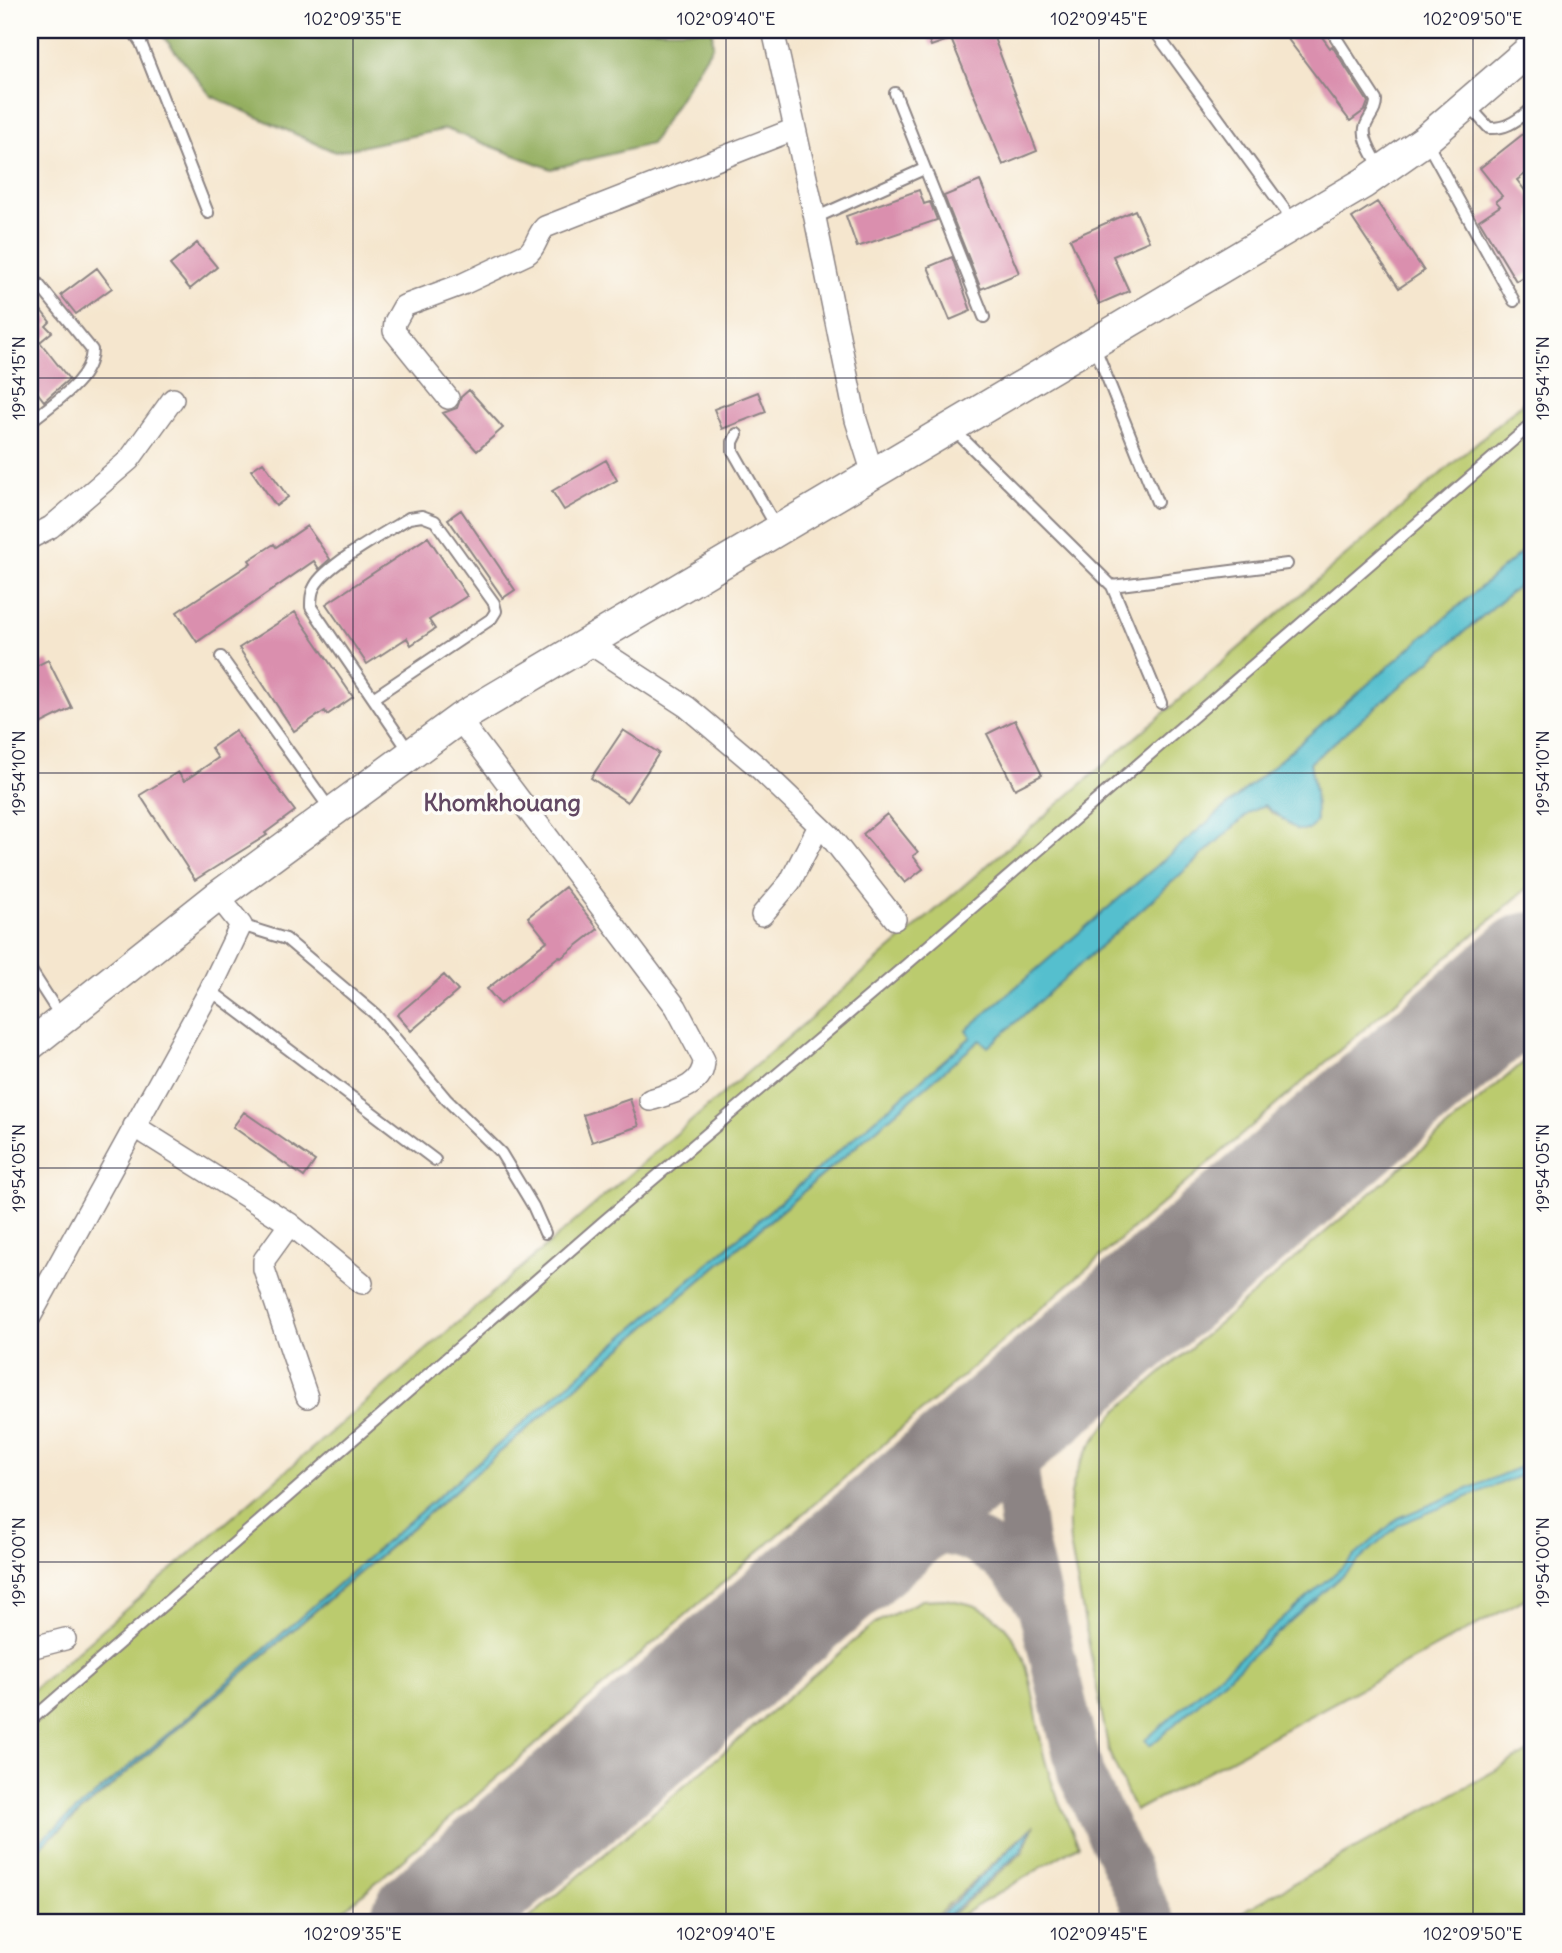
<svg xmlns="http://www.w3.org/2000/svg" width="1562" height="1953" viewBox="0 0 1562 1953" font-family="Delius,sans-serif">
	<style>
		.green { fill: #bbcb6e; stroke: #6e7654; stroke-width: 2 }
		.forest { fill: #94af61; stroke: #5b684e; stroke-width: 2 }
		.water { fill: #54bfce; stroke: #3b7084; stroke-width: 2 }
		.lines { fill: none; stroke-linecap: round; stroke-linejoin: round }
		.taxiway { stroke: #8c8484; stroke-width: 46 }
		.runway { stroke: #8c8484; stroke-width: 116 }
		.building { fill: #da8fae }
		.service-casing { stroke: #8c8484; stroke-width: 14 }
		.minor-casing { stroke: #8c8484; stroke-width: 24 }
		.secondary-casing { stroke: #8c8484; stroke-width: 33 }
		.service { stroke: #fff; stroke-width: 10 }
		.minor { stroke: #fff; stroke-width: 21 }
		.secondary { stroke: #fff; stroke-width: 30 }
		.ticks { fill: none; stroke: #22223b; stroke-width: 2; stroke-opacity: 0.45 }
		.labels { text-anchor: middle; dominant-baseline: central; stroke-width: 7; stroke-linejoin: round; paint-order: stroke }
		.quarter-label { font-size: 24px; font-weight: bold; fill: #624863; stroke: #fdfcf7 }
		.neatline { fill: none; stroke: #22223b; stroke-width: 2.5 }
		.ticks-label { font-size: 18px; text-anchor: middle; fill: #22223b }
	</style>
	<rect width="100%" height="100%" fill="#fdfcf7"/>
	<filter id="ink" filterUnits="userSpaceOnUse"><feTurbulence type="fractalNoise" baseFrequency=".0143" numOctaves="2"/><feDisplacementMap in="SourceGraphic" scale="14" xChannelSelector="R" yChannelSelector="G"/><feConvolveMatrix kernelMatrix="1 2 1 2 8 2 1 2 1" color-interpolation-filters="sRGB"/></filter>
	<filter id="wash" filterUnits="userSpaceOnUse"><feTurbulence type="fractalNoise" baseFrequency=".00686" numOctaves="4" result="noise"/><feDisplacementMap in="SourceGraphic" scale="28" xChannelSelector="R" yChannelSelector="G"/><feGaussianBlur stdDeviation="1.57" result="paint"/><feColorMatrix in="noise" values="0 0 0 0 0 0 0 0 0 0 0 0 0 0 0 0 0 1.4 0 .05"/><feComposite in="paint" operator="in"/></filter>
	<g filter="url(#wash)">
		<rect width="100%" height="100%" fill="#f5e6ce"/>
		<path class="green" d="M 1532,395 L 1532,543 L 967,1030 L 972,1036 L 397,1532 L 182,1722 L 30,1849 L 30,1692 Z
			M 1532,574 L 1532,884 L 329,1923 L 30,1923 L 30,1856 L 980,1040 L 989,1046 L 1250,812 L 1264,805 L 1274,815 L 1316,821 L 1315,792 L 1310,763 Z
			M 1532,1055 L 1532,1595 L 1135,1811 L 1109,1752 L 1070,1543 C 1064,1483 1080,1454 1118,1410 Z
			M 944,1599 C 956,1601 970,1603 980,1608 C 1037,1636 1031,1708 1045,1760 C 1053,1790 1065,1817 1079,1845 L 948,1923 L 943,1923 L 1023,1852 L 1034,1825 L 929,1923 L 524,1923 L 875,1623 L 922,1600 Z
			M 1532,1750 L 1532,1923 L 1231,1923 L 1236,1917 L 1249,1908 Z"/>
		<path class="forest" d="M 158,30 L 712,30 L 713,45 L 651,144 L 551,169 L 446,129 L 335,152 L 211,96 Z"/>
		<path class="water" d="M 1532,543 L 1532,574 L 1310,763 L 1315,792 L 1316,822 L 1309,830 L 1297,830 L 1264,805 L 1250,812 L 988,1047 L 980,1040 L 30,1855 L 30,1849 L 182,1722 L 397,1532 L 971,1037 L 966,1030 Z
			M 1532,1462 L 1532,1471 L 1400,1524 L 1150,1746 L 1145,1740 L 1398,1518 Z
			M 1032,1828 L 1021,1851 L 940,1923 L 933,1923 Z"/>
		<g class="lines">
			<path class="taxiway" d="M 1010,1421 L 1025,1543 L 1081,1775 L 1153,1923
				M 874,1538 C 948,1522 991,1532 1034,1597"/>
			<path class="runway" d="M 428,1923 L 1532,970"/>
		</g>
		<g id="blocks">
			<path class="building" d="M 925,30 L 991,30 L 1037,151 L 1003,165 L 951,39 L 931,46 Z
				M 1281,30 L 1317,30 L 1330,48 L 1332,46 L 1368,102 L 1365,110 L 1350,121 Z
				M 1532,127 L 1532,169 L 1517,180 L 1532,200 L 1532,271 L 1516,281 L 1479,220 L 1500,206 L 1496,201 L 1502,196 L 1480,168 Z
				M 980,181 L 1019,273 L 981,289 L 944,196 Z
				M 919,190 L 924,204 L 930,202 L 937,220 L 857,247 L 846,216 Z
				M 1377,202 L 1424,271 L 1399,288 L 1352,218 Z
				M 1135,210 L 1149,241 L 1113,256 L 1129,291 L 1099,304 L 1070,239 Z
				M 197,243 L 217,267 L 190,289 L 170,265 Z
				M 952,257 L 971,311 L 950,320 L 928,267 Z
				M 97,268 L 112,288 L 76,314 L 61,295 Z
				M 40,309 L 50,322 L 46,326 L 52,332 L 40,342 L 69,379 L 44,401 L 30,383 L 30,318 Z
				M 469,390 L 503,428 L 477,451 L 443,413 L 457,408 L 461,397 Z
				M 758,392 L 766,412 L 722,429 L 714,409 Z
				M 606,460 L 617,480 L 564,510 L 552,491 Z
				M 263,462 L 288,497 L 276,506 L 251,470 Z
				M 461,510 L 515,590 L 503,598 L 448,519 Z
				M 307,526 L 330,559 L 319,569 L 314,561 L 197,642 L 177,612 L 251,563 L 249,560 L 274,544 L 276,547 Z
				M 428,537 L 467,596 L 429,620 L 435,629 L 411,645 L 407,638 L 367,664 L 326,604 Z
				M 295,612 L 353,697 L 327,715 L 325,711 L 294,731 L 239,648 Z
				M 48,660 L 72,708 L 30,729 L 30,669 Z
				M 1015,720 L 1042,775 L 1015,789 L 987,734 Z
				M 623,730 L 659,753 L 627,802 L 591,778 Z
				M 235,731 L 295,811 L 265,833 L 267,835 L 195,880 L 140,795 L 178,772 L 184,781 L 218,758 L 211,748 Z
				M 887,814 L 918,852 L 913,856 L 923,869 L 905,883 L 863,834 Z
				M 565,887 L 598,929 L 561,958 L 559,956 L 500,1004 L 487,989 L 547,941 L 528,917 Z
				M 444,975 L 458,991 L 411,1031 L 397,1015 Z
				M 630,1099 L 639,1126 L 592,1142 L 583,1115 Z
				M 244,1112 L 315,1161 L 304,1177 L 233,1127 Z"/>
		</g>
	</g>
	<g filter="url(#ink)">
		<use href="#blocks" fill-opacity="0" stroke="#8c8484" stroke-width="2"/>
		<g class="lines">
			<g class="service-casing">
				<path id="service" d="M 132,30 L 141,43 L 208,213
					M 1154,30 L 1293,221
					M 1331,30 L 1376,100 C 1376,112 1370,115 1366,125 C 1360,137 1375,157 1380,168
					M 895,93 L 984,317
					M 1469,106 L 1489,128 C 1508,129 1518,119 1532,109
					M 1426,141 L 1514,301
					M 815,218 L 924,169
					M 30,274 L 92,350 C 91,382 52,403 30,422
					M 1094,345 L 1157,502
					M 952,428 L 1112,586
					M 737,434 L 733,442 L 733,451 L 777,528
					M 221,657 L 330,809
					M 373,698 L 491,619 L 496,611 L 494,603 L 435,521 L 422,516 L 409,518 C 386,532 326,565 315,586 C 311,592 311,600 311,607 L 409,751
					M 1161,703 L 1112,586 L 1287,564
					M 241,925 L 286,939 L 375,1014 L 446,1099 L 501,1153 L 533,1206 L 545,1233
					M 30,969 L 61,1017
					M 210,990 L 435,1160
					M 30,1721 L 604,1221 L 906,965 L 1532,424"/>
			</g>
			<g class="minor-casing">
				<path id="minor" d="M 773,30 L 815,218 L 856,420 L 873,474
					M 448,398 L 394,331 L 395,322 L 404,306 L 463,284 L 527,254 C 537,247 536,236 545,227 L 795,129
					M 30,538 L 51,527 L 129,460 L 173,399
					M 589,643 L 687,707 L 758,767 L 829,835 L 895,919
					M 459,719 L 676,1007 L 704,1060 C 704,1088 671,1093 650,1100
					M 762,915 L 790,882 L 819,826
					M 134,1126 L 290,1224 L 362,1283
					M 290,1224 L 264,1260 L 264,1269 L 307,1397
					M 30,1317 L 210,990 L 241,925 L 218,896
					M 30,1648 L 65,1639"/>
			</g>
			<g class="secondary-casing">
				<path id="secondary" d="M 30,1045 L 218,896 L 459,719 L 1364,183 L 1425,140 L 1532,48"/>
			</g>
			<use href="#service" class="service"/>
			<use href="#minor" class="minor"/>
			<use href="#secondary" class="secondary"/>
		</g>
	</g>
	<path class="ticks" d="M 353,30 L 353,1923M 726,30 L 726,1923M 1099,30 L 1099,1923M 1473,30 L 1473,1923M 30,378 L 1532,378M 30,773 L 1532,773M 30,1168 L 1532,1168M 30,1562 L 1532,1562"/>
	<g class="labels">
		<g class="quarter-label">
			<text x="502" y="802">Khomkhouang</text>
		</g>
	</g>
	<rect width="1562" height="1953" fill="none" stroke="#fdfcf7" stroke-width="77"/>
	<rect x="38" y="38" width="1486" height="1876" class="neatline"/>
	<g class="ticks-label">
		<text x="353" y="25">102°09'35"E</text>
		<text x="726" y="25">102°09'40"E</text>
		<text x="1099" y="25">102°09'45"E</text>
		<text x="1473" y="25">102°09'50"E</text>
		<text transform="translate(19 378) rotate(-90)" y="6">19°54'15"N</text>
		<text transform="translate(1543 378) rotate(-90)" y="6">19°54'15"N</text>
		<text transform="translate(19 773) rotate(-90)" y="6">19°54'10"N</text>
		<text transform="translate(1543 773) rotate(-90)" y="6">19°54'10"N</text>
		<text transform="translate(19 1168) rotate(-90)" y="6">19°54'05"N</text>
		<text transform="translate(1543 1168) rotate(-90)" y="6">19°54'05"N</text>
		<text transform="translate(19 1562) rotate(-90)" y="6">19°54'00"N</text>
		<text transform="translate(1543 1562) rotate(-90)" y="6">19°54'00"N</text>
		<text x="353" y="1940">102°09'35"E</text>
		<text x="726" y="1940">102°09'40"E</text>
		<text x="1099" y="1940">102°09'45"E</text>
		<text x="1473" y="1940">102°09'50"E</text>
	</g>
</svg>
